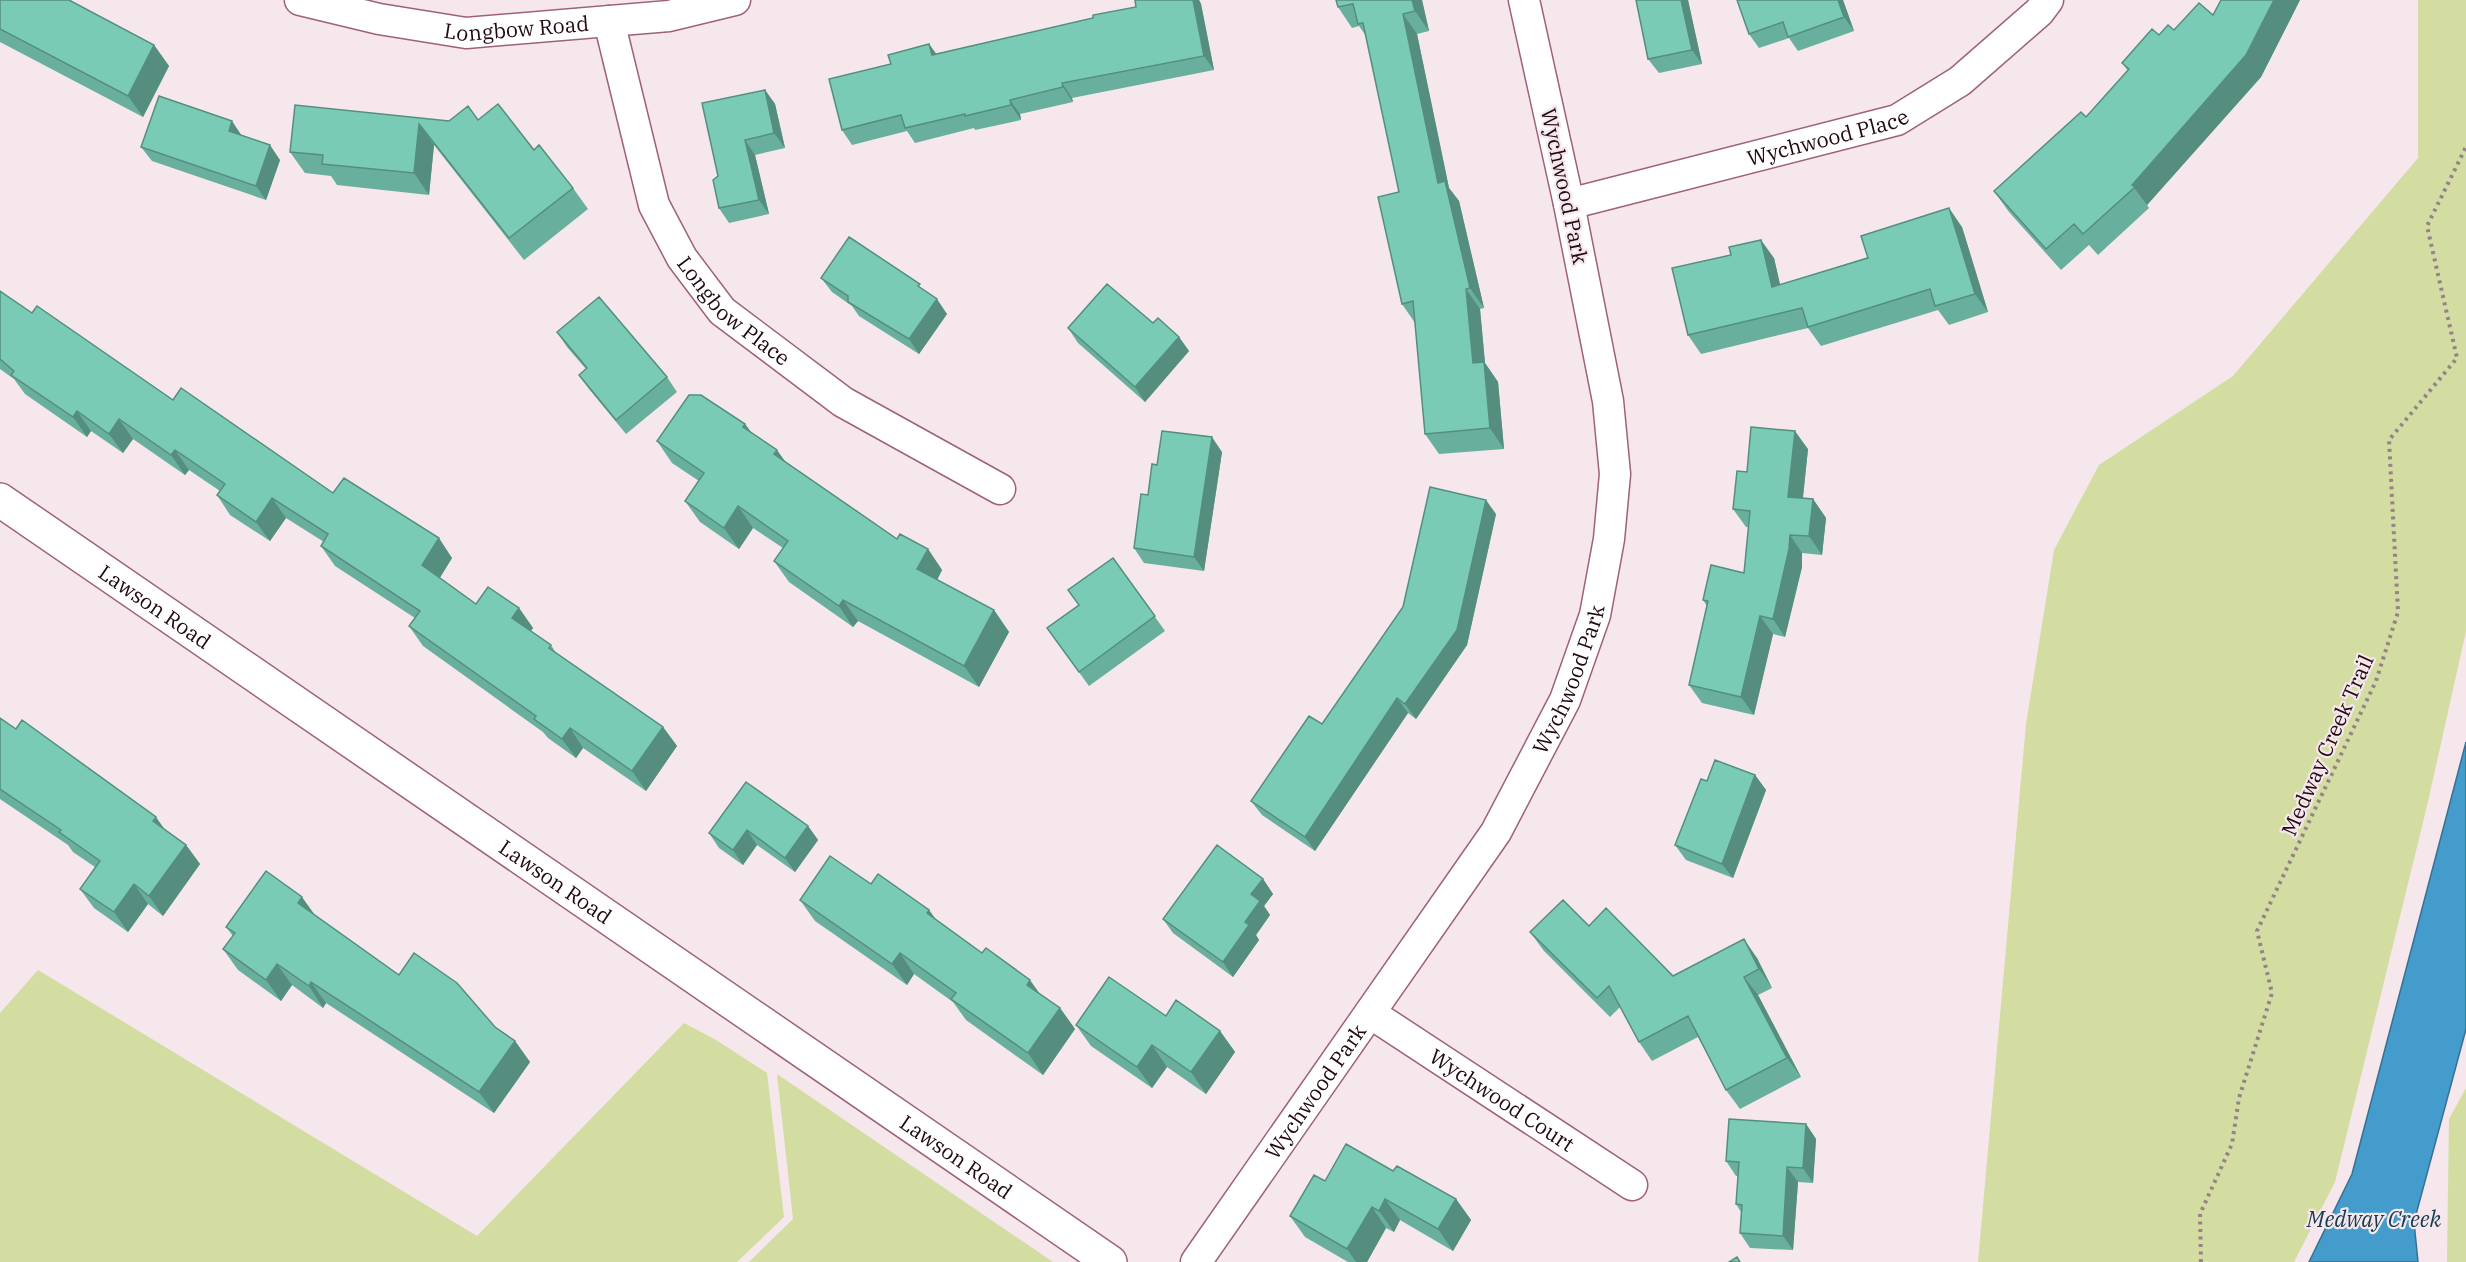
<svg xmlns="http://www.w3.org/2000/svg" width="2466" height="1262" viewBox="0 0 2466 1262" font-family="'IBM Plex Serif',serif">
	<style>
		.green { fill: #d3dca1 }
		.water { fill: #439ccc; stroke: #387094; stroke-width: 1.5 }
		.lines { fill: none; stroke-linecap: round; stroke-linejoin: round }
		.minor-casing { stroke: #9f6179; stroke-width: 33 }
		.tertiary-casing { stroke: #9f6179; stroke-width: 36 }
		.path { stroke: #95838a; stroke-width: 4; stroke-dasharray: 3 4.5; stroke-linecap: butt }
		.minor { stroke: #fff; stroke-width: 30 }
		.tertiary { stroke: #fff; stroke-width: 33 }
		.wall { fill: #69af9d }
		.shaded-wall { fill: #558e7f }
		.building { fill: #7acbb6; stroke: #558e7f; stroke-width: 1.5 }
		.labels { text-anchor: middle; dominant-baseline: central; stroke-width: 4.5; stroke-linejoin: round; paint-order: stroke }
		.street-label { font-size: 21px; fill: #200913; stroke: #f5e7eb }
		.water-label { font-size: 22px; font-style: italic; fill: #143a4f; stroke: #f5e7eb }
	</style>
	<rect width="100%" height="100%" fill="#f5e7eb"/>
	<path class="green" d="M 2418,0 L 2466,0 L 2466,631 L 2427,806 L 2335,1182 L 2294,1262 L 1978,1262 L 2026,724 L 2054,550 L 2099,465 L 2233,376 L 2418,158 Z
		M 38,970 L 477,1236 L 684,1023 L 716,1040 L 767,1073 L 784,1217 L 737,1262 L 0,1262 L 0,1013 Z
		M 777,1074 L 1053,1262 L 749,1262 L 793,1219 Z
		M 2466,1088 L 2466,1262 L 2447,1262 L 2449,1119 Z"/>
	<path class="water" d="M 2466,742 L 2466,1029 L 2414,1222 L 2418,1262 L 2309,1262 L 2352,1174 Z"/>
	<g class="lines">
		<g class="minor-casing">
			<g id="minor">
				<path id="s1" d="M 300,0 L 379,19 L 466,33 L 669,16 L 735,0"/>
				<path id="s2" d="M 609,21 L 654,205 L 682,258 L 722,311 L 843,402 L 1000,489"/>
				<path id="s3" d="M 1569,204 L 1897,120 L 1960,81 L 2039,12 L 2048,0"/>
				<path id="s4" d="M 1370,1013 L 1632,1185"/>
				<path id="s5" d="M 1196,1262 L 1496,832 L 1565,700 L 1595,615 L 1609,539 L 1615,474 L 1608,401 L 1569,204 L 1524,0"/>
			</g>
		</g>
		<g class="tertiary-casing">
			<g id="tertiary">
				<path id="s6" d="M 0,500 L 1110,1262"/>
			</g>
		</g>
		<path class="path" d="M 2201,1262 L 2200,1214 L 2232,1144 L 2239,1098 L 2272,993 L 2257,931 L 2376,681 L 2398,612 L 2389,440 L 2457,358 L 2427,226 L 2466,147"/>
		<use href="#minor" class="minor"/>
		<use href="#tertiary" class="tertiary"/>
	</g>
	<path class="wall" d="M 0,0 L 154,45 L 169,66 L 143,117 L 0,42 Z
		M 1135,0 L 1199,0 L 1201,4 L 1214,70 L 1072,98 L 1073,102 L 1020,114 L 1021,120 L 975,130 L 974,128 L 915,143 L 907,131 L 852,145 L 842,130 L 891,64 L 929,44 L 936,54 L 1093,18 L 1136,7 Z
		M 1336,0 L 1422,0 L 1429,31 L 1417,34 L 1449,188 L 1459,201 L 1484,308 L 1480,309 L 1485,363 L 1498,382 L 1504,449 L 1439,454 L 1425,434 L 1415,323 L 1402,304 L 1399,192 L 1366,36 L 1359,26 L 1352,28 L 1338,7 Z
		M 1636,0 L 1688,0 L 1702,64 L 1659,73 L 1648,59 Z
		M 1737,0 L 1843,0 L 1854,31 L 1798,51 L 1789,38 L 1759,48 L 1749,34 Z
		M 2221,0 L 2300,0 L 2261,77 L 2147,205 L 2149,208 L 2098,255 L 2089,245 L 2061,270 L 2009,212 L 1994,191 L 2086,117 L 2128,71 L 2122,63 L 2159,35 L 2213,15 Z
		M 765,90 L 775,104 L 785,148 L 755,155 L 769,214 L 729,223 L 719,208 L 718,176 Z
		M 478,120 L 534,150 L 573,188 L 588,209 L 524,260 L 434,145 L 429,195 L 337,185 L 331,176 L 305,173 L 290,152 L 449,121 Z
		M 141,147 L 280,160 L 266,200 L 152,161 Z
		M 1962,227 L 1988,312 L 1949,325 L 1938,310 L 1821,346 L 1808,328 L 1701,354 L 1688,335 L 1774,258 L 1780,285 Z
		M 821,278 L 925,292 L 947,314 L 919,354 L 859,316 L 852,306 L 832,292 Z
		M 0,291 L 32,313 L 173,400 L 333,493 L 452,558 L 440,578 L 476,604 L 519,608 L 533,628 L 531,631 L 551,645 L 556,653 L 663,727 L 677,746 L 646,791 L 583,748 L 576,758 L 548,738 L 543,732 L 423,646 L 409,626 L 415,618 L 335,566 L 321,546 L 324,542 L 286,518 L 270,541 L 230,515 L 217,495 L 220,491 L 189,470 L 185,475 L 133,439 L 123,453 L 91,431 L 87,437 L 25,394 L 14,379 L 0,369 Z
		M 1153,323 L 1179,337 L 1189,351 L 1145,402 L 1078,343 L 1068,328 Z
		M 557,332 L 667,377 L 677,392 L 626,434 L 589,389 L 579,375 L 586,369 L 567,347 Z
		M 745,424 L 751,432 L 785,462 L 897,539 L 928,549 L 942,570 L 937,580 L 994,610 L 1009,632 L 979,687 L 858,621 L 853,627 L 789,582 L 774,561 L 783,548 L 753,528 L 739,549 L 700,522 L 685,501 L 699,481 L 672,463 L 657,441 Z
		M 1808,449 L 1803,498 L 1813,499 L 1826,518 L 1822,555 L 1802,553 L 1802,567 L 1785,637 L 1773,634 L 1754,715 L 1702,703 L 1689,685 L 1707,606 L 1703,600 L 1744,573 L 1749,527 L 1746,527 L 1733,509 L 1747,472 Z
		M 1222,452 L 1204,571 L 1144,563 L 1134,548 L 1148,495 L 1157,465 Z
		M 1496,514 L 1467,645 L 1416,719 L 1408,713 L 1315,851 L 1262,815 L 1251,801 L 1322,724 Z
		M 1113,558 L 1165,631 L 1089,686 L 1047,628 L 1079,605 Z
		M 0,718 L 186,845 L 200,864 L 163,916 L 148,904 L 128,932 L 94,908 L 80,889 L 95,867 L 73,852 L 68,845 L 0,799 Z
		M 1755,775 L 1766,790 L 1733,878 L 1686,860 L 1675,845 Z
		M 808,826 L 818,840 L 795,872 L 757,845 L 743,865 L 719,848 L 709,833 Z
		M 1263,879 L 1273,894 L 1264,906 L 1270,915 L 1256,935 L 1259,940 L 1233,977 L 1173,933 L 1163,919 Z
		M 871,884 L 929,910 L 936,920 L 1060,1008 L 1075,1029 L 1043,1075 L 966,1020 L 953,1002 L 914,974 L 907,985 L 815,921 L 800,900 Z
		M 314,915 L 399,975 L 495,1027 L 515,1041 L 530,1062 L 494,1113 L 326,1003 L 323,1008 L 292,985 L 281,1001 L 238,970 L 223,949 L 233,936 L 226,927 Z
		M 1589,926 L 1673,976 L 1757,958 L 1772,988 L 1758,995 L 1801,1077 L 1740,1109 L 1726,1090 L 1698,1037 L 1652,1061 L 1639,1042 L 1620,1007 L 1610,1017 L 1544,951 L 1530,932 Z
		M 1166,1016 L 1220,1031 L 1235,1052 L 1206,1094 L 1167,1067 L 1152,1088 L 1091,1046 L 1076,1025 Z
		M 1806,1124 L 1816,1139 L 1813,1183 L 1798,1182 L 1793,1250 L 1750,1248 L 1740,1233 L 1741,1212 L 1736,1204 L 1738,1176 L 1736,1176 L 1726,1161 Z
		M 1393,1171 L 1456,1199 L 1471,1220 L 1453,1251 L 1400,1220 L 1394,1232 L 1386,1228 L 1367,1262 L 1348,1262 L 1305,1237 L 1290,1216 L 1325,1181 Z"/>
	<path class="shaded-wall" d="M 1193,0 L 1199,0 L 1201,4 L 1214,70 L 1204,56 Z
		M 1412,0 L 1422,0 L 1429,31 L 1415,11 Z
		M 1681,0 L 1688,0 L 1702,64 L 1692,50 Z
		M 1838,0 L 1843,0 L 1854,31 L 1844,17 Z
		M 2274,0 L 2300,0 L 2261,77 L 2147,205 L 2132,185 Z
		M 1403,14 L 1417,34 L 1449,188 L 1459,201 L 1484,308 L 1470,288 L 1438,183 Z
		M 929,44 L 940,59 L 932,55 Z
		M 154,45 L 169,66 L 143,117 L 128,96 Z
		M 1062,83 L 1072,98 L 1073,102 L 1063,87 Z
		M 765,90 L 775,104 L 785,148 L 774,133 Z
		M 1010,100 L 1020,114 L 1021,120 L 1011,105 Z
		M 232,121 L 242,136 L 229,131 Z
		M 419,124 L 434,145 L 429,195 L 414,173 Z
		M 745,140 L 755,155 L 769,214 L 759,200 Z
		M 270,145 L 280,160 L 266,200 L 256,186 Z
		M 1949,208 L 1962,227 L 1988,312 L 1975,294 Z
		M 1761,240 L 1774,258 L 1785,306 L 1772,287 Z
		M 1466,289 L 1480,309 L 1485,363 L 1498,382 L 1504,449 L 1490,428 L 1473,363 Z
		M 937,299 L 947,314 L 919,354 L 909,339 Z
		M 1179,337 L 1189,351 L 1145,402 L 1135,387 Z
		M 77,411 L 91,431 L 87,437 L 73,417 Z
		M 119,419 L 133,439 L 123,453 L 109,434 Z
		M 745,424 L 760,445 L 743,427 Z
		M 1795,431 L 1808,449 L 1801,515 L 1788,497 Z
		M 1212,437 L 1222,452 L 1204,571 L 1194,557 Z
		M 175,450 L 189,470 L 185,475 L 171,455 Z
		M 777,450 L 792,471 L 774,454 Z
		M 272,498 L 286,518 L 270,541 L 256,522 Z
		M 1813,499 L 1826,518 L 1822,555 L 1809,536 Z
		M 1486,500 L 1496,514 L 1467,645 L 1416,719 L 1405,704 Z
		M 738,506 L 753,528 L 739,549 L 724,528 Z
		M 1790,535 L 1802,553 L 1802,567 L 1785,637 L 1773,619 Z
		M 439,538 L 452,558 L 435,585 L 422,565 Z
		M 928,549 L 942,570 L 932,590 L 917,569 Z
		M 843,600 L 858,621 L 853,627 L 839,606 Z
		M 519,608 L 533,628 L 526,637 L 512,618 Z
		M 994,610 L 1009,632 L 979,687 L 964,666 Z
		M 1760,616 L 1773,634 L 1754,715 L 1741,697 Z
		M 1397,698 L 1408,713 L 1315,851 L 1305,837 Z
		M 663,727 L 677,746 L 646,791 L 632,771 Z
		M 570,728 L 583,748 L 576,758 L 562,739 Z
		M 1755,775 L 1766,790 L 1733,878 L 1722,864 Z
		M 156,817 L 170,837 L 153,821 Z
		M 808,826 L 818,840 L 795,872 L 785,858 Z
		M 747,830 L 757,845 L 743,865 L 733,850 Z
		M 186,845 L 200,864 L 163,916 L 149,896 Z
		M 1263,879 L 1273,894 L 1264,906 L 1270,915 L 1256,935 L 1259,940 L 1233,977 L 1223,962 L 1251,894 Z
		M 134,884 L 148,904 L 128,932 L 114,912 Z
		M 302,897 L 317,918 L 298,903 Z
		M 929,910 L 944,931 L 927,913 Z
		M 1744,939 L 1757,958 L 1772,988 L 1759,969 Z
		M 900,953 L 914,974 L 907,985 L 892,964 Z
		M 277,964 L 292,985 L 281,1001 L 266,980 Z
		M 1744,977 L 1758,995 L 1801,1077 L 1787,1058 Z
		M 1030,980 L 1045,1001 L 1027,985 Z
		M 311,982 L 326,1003 L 323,1008 L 309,986 Z
		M 1060,1008 L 1075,1029 L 1043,1075 L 1028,1053 Z
		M 1220,1031 L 1235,1052 L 1206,1094 L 1191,1072 Z
		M 515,1041 L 530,1062 L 494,1113 L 479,1092 Z
		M 1152,1045 L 1167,1067 L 1152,1088 L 1137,1067 Z
		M 1806,1124 L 1816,1139 L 1813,1183 L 1803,1168 Z
		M 1787,1167 L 1798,1182 L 1793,1250 L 1783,1236 Z
		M 1385,1199 L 1400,1220 L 1394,1232 L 1379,1211 Z
		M 1456,1199 L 1471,1220 L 1453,1251 L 1438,1229 Z
		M 1372,1207 L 1386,1228 L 1367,1262 L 1356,1262 L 1347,1249 Z"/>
	<path class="building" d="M 0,0 L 69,0 L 154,45 L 128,96 L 0,29 Z
		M 1135,0 L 1193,0 L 1204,56 L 1062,83 L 1063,87 L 1010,100 L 1011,105 L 965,116 L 965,114 L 905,128 L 901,115 L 842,130 L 829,79 L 891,64 L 888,55 L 929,44 L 932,55 L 1093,18 L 1093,15 L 1136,7 Z
		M 1336,0 L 1412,0 L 1415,11 L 1403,14 L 1438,183 L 1445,181 L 1470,288 L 1466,289 L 1473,363 L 1484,362 L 1490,428 L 1425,434 L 1413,301 L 1402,304 L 1378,197 L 1399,192 L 1363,23 L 1358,24 L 1353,4 L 1338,7 Z
		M 1636,0 L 1681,0 L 1692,50 L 1648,59 Z
		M 1737,0 L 1838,0 L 1844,17 L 1788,37 L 1783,22 L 1749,34 Z
		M 2221,0 L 2274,0 L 2246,55 L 2132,185 L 2135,187 L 2083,234 L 2074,224 L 2046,249 L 1994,191 L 2081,112 L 2086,117 L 2129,69 L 2122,63 L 2152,29 L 2159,35 L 2168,25 L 2174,30 L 2199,3 L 2213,15 Z
		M 765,90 L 774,133 L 745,140 L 759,200 L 719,208 L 713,180 L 718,176 L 702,103 Z
		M 159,96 L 232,121 L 229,131 L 270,145 L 256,186 L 141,147 Z
		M 498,104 L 534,150 L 539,145 L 573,188 L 509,238 L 419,124 L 414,173 L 322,164 L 323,155 L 290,152 L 295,105 L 449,121 L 468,106 L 478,120 Z
		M 1949,208 L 1975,294 L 1935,306 L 1930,289 L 1808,327 L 1802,308 L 1688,335 L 1672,268 L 1731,255 L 1729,247 L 1761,240 L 1772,287 L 1868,258 L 1861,236 Z
		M 849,237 L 920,284 L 918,286 L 937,299 L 909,339 L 848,302 L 848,296 L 821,278 Z
		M 1107,284 L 1153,323 L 1158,318 L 1179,337 L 1135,387 L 1068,328 Z
		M 0,291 L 32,313 L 37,306 L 173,400 L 181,388 L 333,493 L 344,478 L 439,538 L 422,565 L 476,604 L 488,587 L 519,608 L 512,618 L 551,645 L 549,648 L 663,727 L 632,771 L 570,728 L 562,739 L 534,719 L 536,716 L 409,626 L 420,611 L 321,546 L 328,534 L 272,498 L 256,522 L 217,495 L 225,484 L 175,450 L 171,455 L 119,419 L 109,434 L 77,411 L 73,417 L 11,375 L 14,371 L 0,359 Z
		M 599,297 L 667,377 L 616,420 L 579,375 L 587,368 L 557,332 Z
		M 689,395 L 701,395 L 745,424 L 743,427 L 777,450 L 774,454 L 897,539 L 900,534 L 928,549 L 917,569 L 994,610 L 964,666 L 843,600 L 839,606 L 774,561 L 788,541 L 738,506 L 724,528 L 685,501 L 704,473 L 657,441 Z
		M 1751,427 L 1795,431 L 1788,497 L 1813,499 L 1809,536 L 1790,535 L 1789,549 L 1773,619 L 1760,616 L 1741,697 L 1689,685 L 1708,601 L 1703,600 L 1711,565 L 1744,573 L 1750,511 L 1733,509 L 1737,471 L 1747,472 Z
		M 1162,431 L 1212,437 L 1194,557 L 1134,548 L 1141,494 L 1148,495 L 1152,464 L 1157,465 Z
		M 1430,487 L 1486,500 L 1457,630 L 1405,704 L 1397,698 L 1305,837 L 1251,801 L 1309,716 L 1322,724 L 1403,607 Z
		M 1113,558 L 1155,616 L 1079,672 L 1047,628 L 1079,605 L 1068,590 Z
		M 0,718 L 16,729 L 22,720 L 156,817 L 153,821 L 186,845 L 149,896 L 134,884 L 114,912 L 80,889 L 100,861 L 59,832 L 61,830 L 0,789 Z
		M 1715,760 L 1755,775 L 1722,864 L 1675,845 L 1701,779 L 1707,781 Z
		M 746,782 L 808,826 L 785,858 L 747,830 L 733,850 L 709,833 Z
		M 1217,845 L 1263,879 L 1251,894 L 1260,901 L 1245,922 L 1249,925 L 1223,962 L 1163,919 Z
		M 830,856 L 871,884 L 878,874 L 929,910 L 927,913 L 982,953 L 986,948 L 1030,980 L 1027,985 L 1060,1008 L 1028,1053 L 951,999 L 956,993 L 900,953 L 892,964 L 800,900 Z
		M 266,871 L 302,897 L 298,903 L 399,975 L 414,953 L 457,983 L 495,1027 L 515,1041 L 479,1092 L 311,982 L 309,986 L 277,964 L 266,980 L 223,949 L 235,933 L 226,927 Z
		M 1563,900 L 1589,926 L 1606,908 L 1673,976 L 1744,939 L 1759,969 L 1744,977 L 1787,1058 L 1726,1090 L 1688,1016 L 1639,1042 L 1609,986 L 1597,998 L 1530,932 Z
		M 1109,977 L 1166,1016 L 1176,1000 L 1220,1031 L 1191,1072 L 1152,1045 L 1137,1067 L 1076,1025 Z
		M 1729,1119 L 1806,1124 L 1803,1168 L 1787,1167 L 1783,1236 L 1740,1233 L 1742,1205 L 1736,1204 L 1739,1162 L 1726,1161 Z
		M 1346,1144 L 1393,1171 L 1397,1166 L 1456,1199 L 1438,1229 L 1385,1199 L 1379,1211 L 1372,1207 L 1347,1249 L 1290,1216 L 1314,1175 L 1325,1181 Z
		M 1737,1257 L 1740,1262 L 1729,1262 Z"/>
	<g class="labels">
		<g class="street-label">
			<text stroke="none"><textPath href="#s1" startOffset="220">Longbow Road</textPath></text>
			<text stroke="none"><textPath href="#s3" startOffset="267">Wychwood Place</textPath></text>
			<text transform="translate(1565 186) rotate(78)">Wychwood Park</text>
			<text stroke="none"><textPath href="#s2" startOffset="324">Longbow Place</textPath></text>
			<text stroke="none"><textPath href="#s6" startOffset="188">Lawson Road</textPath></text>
			<text stroke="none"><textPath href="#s5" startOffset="694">Wychwood Park</textPath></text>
			<text transform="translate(2327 745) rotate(-66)">Medway Creek Trail</text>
			<text stroke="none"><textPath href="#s6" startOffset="674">Lawson Road</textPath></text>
			<text stroke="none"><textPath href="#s5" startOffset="208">Wychwood Park</textPath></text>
			<text stroke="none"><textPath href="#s4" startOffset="158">Wychwood Court</textPath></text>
			<text stroke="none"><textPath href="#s6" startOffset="1160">Lawson Road</textPath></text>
		</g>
		<g class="water-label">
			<text x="2374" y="1218">Medway Creek</text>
		</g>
	</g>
</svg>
